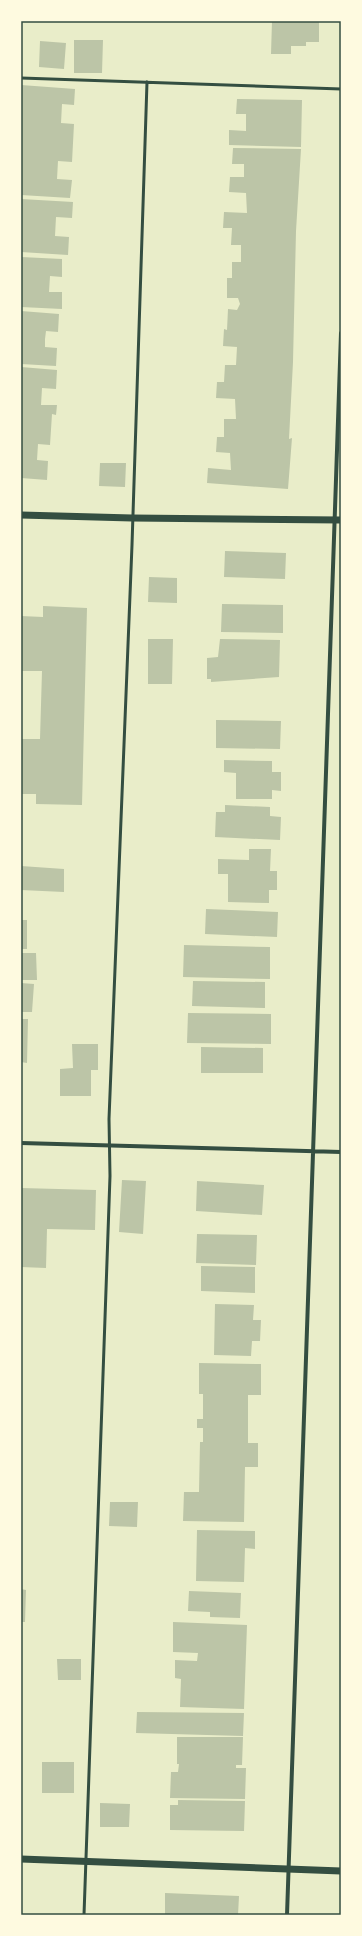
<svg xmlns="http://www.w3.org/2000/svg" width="362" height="1936" viewBox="0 0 362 1936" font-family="Raleway,sans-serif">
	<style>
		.building { fill: #bcc5a7 }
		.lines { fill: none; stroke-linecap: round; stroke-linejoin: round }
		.service { stroke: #344e41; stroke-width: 3 }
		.minor { stroke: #344e41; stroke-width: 4 }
		.tertiary { stroke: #344e41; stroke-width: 7 }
		.neatline { fill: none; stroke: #344e41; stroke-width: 1.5 }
	</style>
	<rect width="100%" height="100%" fill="#e9edc9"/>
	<path class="building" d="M 272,21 L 319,21 L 319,42 L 306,42 L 306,46 L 291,46 L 291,54 L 271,54 Z
		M 74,40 L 103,40 L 102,73 L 74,73 Z
		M 40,41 L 66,43 L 64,69 L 39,67 Z
		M 21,85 L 75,89 L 74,105 L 62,104 L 61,123 L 74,124 L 72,162 L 58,161 L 57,179 L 72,180 L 70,198 L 21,195 Z
		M 237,99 L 302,100 L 301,147 L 229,145 L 229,130 L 246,131 L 246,114 L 236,114 Z
		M 233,148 L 301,149 L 296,231 L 293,362 L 289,439 L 292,438 L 288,489 L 207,483 L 208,468 L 231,470 L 230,453 L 216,452 L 217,437 L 224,437 L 224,419 L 236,419 L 235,399 L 216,398 L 217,382 L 224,382 L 225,365 L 236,365 L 237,347 L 223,346 L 224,329 L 227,330 L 228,309 L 237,310 L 240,304 L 238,298 L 227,298 L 227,278 L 232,278 L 232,262 L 241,262 L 241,245 L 231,245 L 232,228 L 223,228 L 224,212 L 247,213 L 246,193 L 229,192 L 230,177 L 244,177 L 244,164 L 232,164 Z
		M 21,199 L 73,202 L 72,218 L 56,217 L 55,236 L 69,237 L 68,255 L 21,252 Z
		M 21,257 L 62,259 L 62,277 L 50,276 L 49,292 L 62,292 L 62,309 L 21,307 Z
		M 21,311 L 59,314 L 58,332 L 46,331 L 45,339 L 45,347 L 57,348 L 56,366 L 21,364 Z
		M 21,367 L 57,370 L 56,389 L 42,388 L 41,405 L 57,405 L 56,415 L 52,414 L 50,445 L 38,444 L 37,460 L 48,461 L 47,480 L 21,478 Z
		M 100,463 L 126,463 L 125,487 L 99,486 Z
		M 225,551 L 286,553 L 285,579 L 224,577 Z
		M 149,577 L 177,578 L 177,603 L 148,602 Z
		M 222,604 L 283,605 L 283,633 L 221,632 Z
		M 43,606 L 87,608 L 82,805 L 36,804 L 36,794 L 21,794 L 21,739 L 40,739 L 42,671 L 21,671 L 21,616 L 43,617 Z
		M 148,639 L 173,639 L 172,684 L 148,684 Z
		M 220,639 L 280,640 L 279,677 L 211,682 L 211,679 L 207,679 L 207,658 L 218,657 Z
		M 216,720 L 281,721 L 280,749 L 216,748 Z
		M 224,760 L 272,761 L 272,772 L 281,772 L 281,791 L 272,790 L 272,799 L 236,799 L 236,773 L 224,772 Z
		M 225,805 L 270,807 L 270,816 L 281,817 L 280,840 L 215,837 L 216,812 L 225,812 Z
		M 249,849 L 271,849 L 270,871 L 277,871 L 277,890 L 269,890 L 269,903 L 228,902 L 228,874 L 218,874 L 218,859 L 249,860 Z
		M 21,866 L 64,869 L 64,892 L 21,890 Z
		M 206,909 L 278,912 L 277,937 L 205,934 Z
		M 21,920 L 27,920 L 27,949 L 21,949 Z
		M 184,945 L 270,947 L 270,979 L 183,977 Z
		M 21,953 L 36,953 L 37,980 L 21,980 Z
		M 193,981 L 265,982 L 265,1008 L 192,1006 Z
		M 21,983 L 34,984 L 32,1012 L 21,1012 Z
		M 188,1013 L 271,1014 L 271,1044 L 187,1043 Z
		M 21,1019 L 28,1019 L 27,1063 L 21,1062 Z
		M 72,1044 L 98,1044 L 98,1070 L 91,1070 L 91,1096 L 60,1096 L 60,1069 L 73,1068 Z
		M 201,1047 L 263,1048 L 263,1073 L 201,1073 Z
		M 122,1180 L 146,1181 L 143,1234 L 119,1232 Z
		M 197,1181 L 264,1185 L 262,1215 L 196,1211 Z
		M 21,1188 L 96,1190 L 95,1230 L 47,1229 L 46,1268 L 21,1267 Z
		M 197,1234 L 257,1235 L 256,1265 L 196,1263 Z
		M 201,1266 L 255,1267 L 255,1293 L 201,1291 Z
		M 215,1304 L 254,1305 L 253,1320 L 261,1320 L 260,1341 L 252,1341 L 251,1356 L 214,1355 Z
		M 199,1363 L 261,1364 L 261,1395 L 248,1395 L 248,1443 L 258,1443 L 258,1467 L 245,1467 L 244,1522 L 183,1521 L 184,1492 L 199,1492 L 200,1442 L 203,1442 L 203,1428 L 197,1428 L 197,1419 L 203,1419 L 203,1394 L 199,1394 Z
		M 110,1502 L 138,1502 L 137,1527 L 109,1526 Z
		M 197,1530 L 255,1531 L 255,1549 L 245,1548 L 244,1582 L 196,1581 Z
		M 21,1589 L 26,1590 L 25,1622 L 21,1622 Z
		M 189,1591 L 241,1593 L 240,1618 L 210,1617 L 210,1612 L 188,1611 Z
		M 173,1622 L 247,1625 L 244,1709 L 180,1707 L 181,1679 L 175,1678 L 175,1660 L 197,1661 L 198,1653 L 173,1652 Z
		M 57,1659 L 81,1659 L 81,1680 L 58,1680 Z
		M 137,1712 L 244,1713 L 243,1736 L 136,1733 Z
		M 177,1737 L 243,1737 L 242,1765 L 236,1765 L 236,1768 L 246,1768 L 245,1799 L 170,1798 L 171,1772 L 178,1772 L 179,1764 L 177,1764 Z
		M 42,1762 L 74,1762 L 74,1793 L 42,1793 Z
		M 178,1800 L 245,1801 L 244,1831 L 170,1830 L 170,1805 L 178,1805 Z
		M 100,1803 L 130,1804 L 129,1827 L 100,1827 Z
		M 165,1893 L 239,1896 L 238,1915 L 165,1915 Z"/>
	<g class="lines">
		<path class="service" d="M 21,78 L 341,89
			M 84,1915 L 110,1176 L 109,1119 L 132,545 L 147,82"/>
		<path class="minor" d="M 21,1143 L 341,1152
			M 287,1915 L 341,333"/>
		<path class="tertiary" d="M 21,515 L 132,518 L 341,520
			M 21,1859 L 341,1871"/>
	</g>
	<rect width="362" height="1936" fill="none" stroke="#fefae0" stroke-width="44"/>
	<rect x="22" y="22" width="318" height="1892" class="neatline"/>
</svg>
